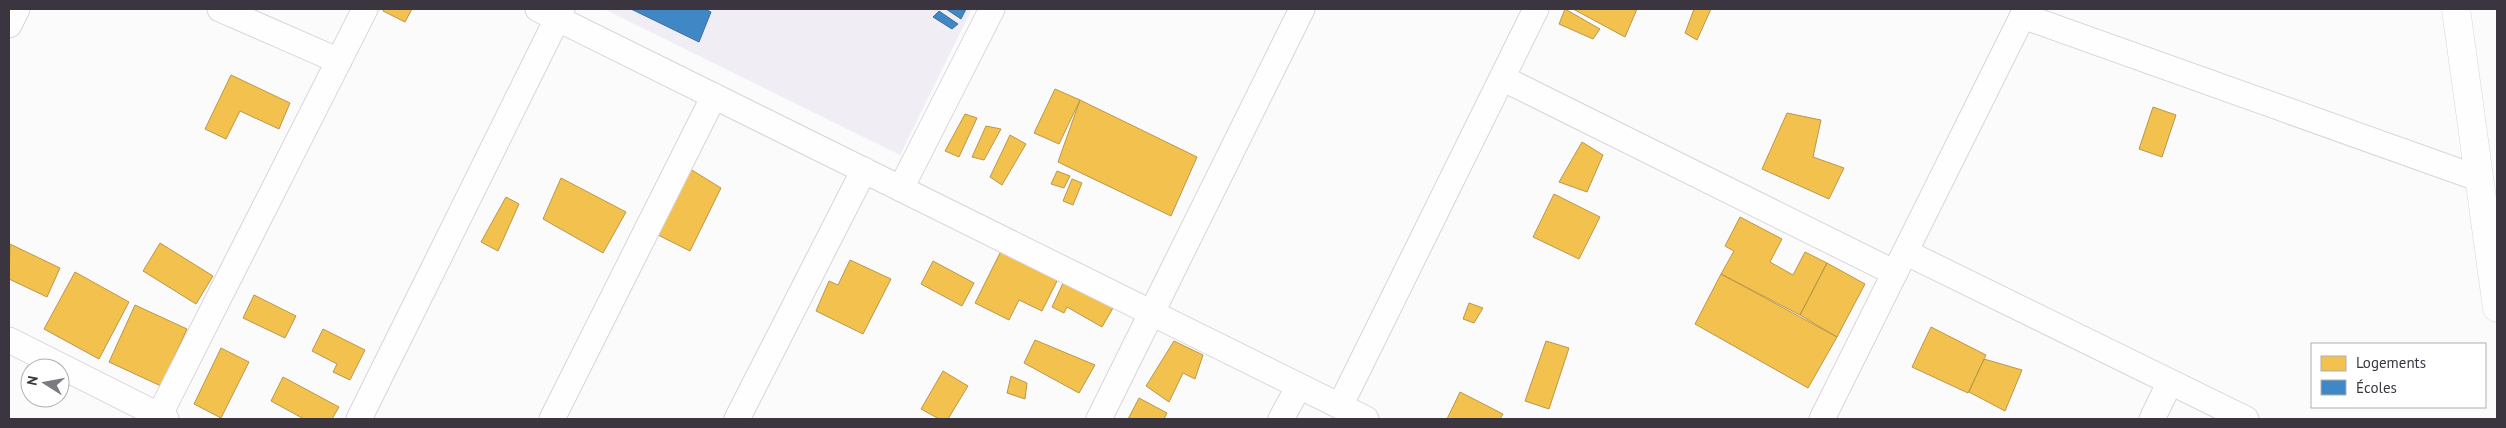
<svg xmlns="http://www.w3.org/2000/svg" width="2506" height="428" viewBox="0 0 2506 428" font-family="'PT Sans',sans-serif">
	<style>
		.built { fill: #f1edf4 }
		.homes { fill: #f2c14e; stroke: #bb974a }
		.schools { fill: #3f88c5; stroke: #3e6f9d }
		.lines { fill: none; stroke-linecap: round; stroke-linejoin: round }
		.street-casing { stroke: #d8d5da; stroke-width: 27 }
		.primary-casing { stroke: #d8d5da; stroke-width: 29 }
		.street { stroke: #fefefe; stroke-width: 25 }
		.primary { stroke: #fefefe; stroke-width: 28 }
	</style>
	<rect width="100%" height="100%" fill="#fbfbfb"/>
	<path class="built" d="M 604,9 L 972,9 L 900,155 Z"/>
	<path class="homes" d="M 384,9 L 412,9 L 405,22 L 383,11 Z
		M 1565,9 L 1600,29 L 1593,39 L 1559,24 Z
		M 1573,9 L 1637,9 L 1625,37 Z
		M 1694,9 L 1711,9 L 1697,40 L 1685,33 Z
		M 231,75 L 290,103 L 279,129 L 240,111 L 226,139 L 205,129 Z
		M 1055,89 L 1080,100 L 1059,144 L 1034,133 Z
		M 1080,100 L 1197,157 L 1171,216 L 1058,162 Z
		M 2153,107 L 2176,115 L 2162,157 L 2139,149 Z
		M 1787,113 L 1821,120 L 1813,157 L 1844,168 L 1829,199 L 1762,169 Z
		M 965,114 L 977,118 L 959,157 L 945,151 Z
		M 986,126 L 1001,129 L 984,160 L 972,157 Z
		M 1010,135 L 1026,144 L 1002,185 L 990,177 Z
		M 1582,142 L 1603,155 L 1587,192 L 1559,182 Z
		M 687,167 L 721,188 L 690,251 L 656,234 Z
		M 1057,171 L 1070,176 L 1064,188 L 1051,184 Z
		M 561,178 L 626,212 L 603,253 L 543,219 Z
		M 1072,179 L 1082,183 L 1073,205 L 1063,201 Z
		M 1554,194 L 1600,217 L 1579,259 L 1533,237 Z
		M 506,197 L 519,204 L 498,251 L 481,242 Z
		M 1740,217 L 1782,239 L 1770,262 L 1793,275 L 1805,252 L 1827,263 L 1800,315 L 1721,274 L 1734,251 L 1725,246 Z
		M 160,243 L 213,276 L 196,304 L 143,271 Z
		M 10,244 L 60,268 L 47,297 L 9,279 Z
		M 1002,249 L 1059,277 L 1042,311 L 1019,300 L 1009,320 L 975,303 Z
		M 850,260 L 891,279 L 863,334 L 816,311 L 829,281 L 838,285 Z
		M 933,261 L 974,283 L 962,306 L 921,284 Z
		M 1827,263 L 1865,284 L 1837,337 L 1800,315 Z
		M 75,272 L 129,302 L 99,359 L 44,329 Z
		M 1721,274 L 1837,337 L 1808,388 L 1695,324 Z
		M 1064,281 L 1113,308 L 1102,327 L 1067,307 L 1064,313 L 1052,307 Z
		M 254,295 L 296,316 L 285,338 L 243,318 Z
		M 1469,303 L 1483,308 L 1474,323 L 1463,319 Z
		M 135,305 L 187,329 L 161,386 L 109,362 Z
		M 1931,327 L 1986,355 L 1968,393 L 1912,367 Z
		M 323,329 L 365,350 L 350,380 L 333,372 L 337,364 L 312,351 Z
		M 1035,340 L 1095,365 L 1079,393 L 1024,363 Z
		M 1174,341 L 1203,355 L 1195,379 L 1183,373 L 1169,402 L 1146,386 Z
		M 1546,341 L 1569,348 L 1549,409 L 1525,401 Z
		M 221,348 L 249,362 L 221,418 L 194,404 Z
		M 1984,359 L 2022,370 L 2005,411 L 1969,392 Z
		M 943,371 L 968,386 L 948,419 L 939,419 L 921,409 Z
		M 1011,376 L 1027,383 L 1025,399 L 1007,393 Z
		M 283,377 L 339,407 L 332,419 L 304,419 L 271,401 Z
		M 1460,392 L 1503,414 L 1500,419 L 1447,419 Z
		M 1139,398 L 1167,413 L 1164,419 L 1128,419 Z"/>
	<path class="schools" d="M 631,9 L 705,9 L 711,12 L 699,42 Z
		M 946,9 L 966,9 L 961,19 Z
		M 939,11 L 958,24 L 952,29 L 933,17 Z"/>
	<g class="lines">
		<g class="street-casing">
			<path id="street" d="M 220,9 L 339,61
				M 538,9 L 1366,419
				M 2023,16 L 2480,179
				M 9,25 L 17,9
				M 1502,78 L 1895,273
				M 901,188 L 992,9
				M 1905,252 L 2246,419
				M 9,340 L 166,419
				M 1340,406 L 1536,9
				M 159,416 L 365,9
				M 359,419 L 562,9
				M 552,419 L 714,96
				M 737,419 L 864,170
				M 1099,419 L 1302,9
				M 1281,419 L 1299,386
				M 1822,419 L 2026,9
				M 2152,419 L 2170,382"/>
		</g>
		<g class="primary-casing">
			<path id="primary" d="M 2456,9 L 2497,308"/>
		</g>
		<use href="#street" class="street"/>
		<use href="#primary" class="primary"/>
	</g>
	<rect width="2506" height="428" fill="none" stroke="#3b353f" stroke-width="20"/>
	<rect x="2311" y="343" width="175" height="65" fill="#ffffff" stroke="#b1aeb2"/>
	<rect x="2321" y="356" width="25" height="15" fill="#f2c14e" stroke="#b1aeb2"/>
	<text x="2356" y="368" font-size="15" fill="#3b353f">Logements</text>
	<rect x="2321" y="380" width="25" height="15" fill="#3f88c5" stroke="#b1aeb2"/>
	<text x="2356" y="393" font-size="15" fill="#3b353f">Écoles</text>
	<g transform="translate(45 383) rotate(281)"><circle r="24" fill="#ffffff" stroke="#b1aeb2"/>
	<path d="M0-4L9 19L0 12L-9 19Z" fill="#7e7a81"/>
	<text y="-8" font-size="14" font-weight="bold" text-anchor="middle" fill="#3b353f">N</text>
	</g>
</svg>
